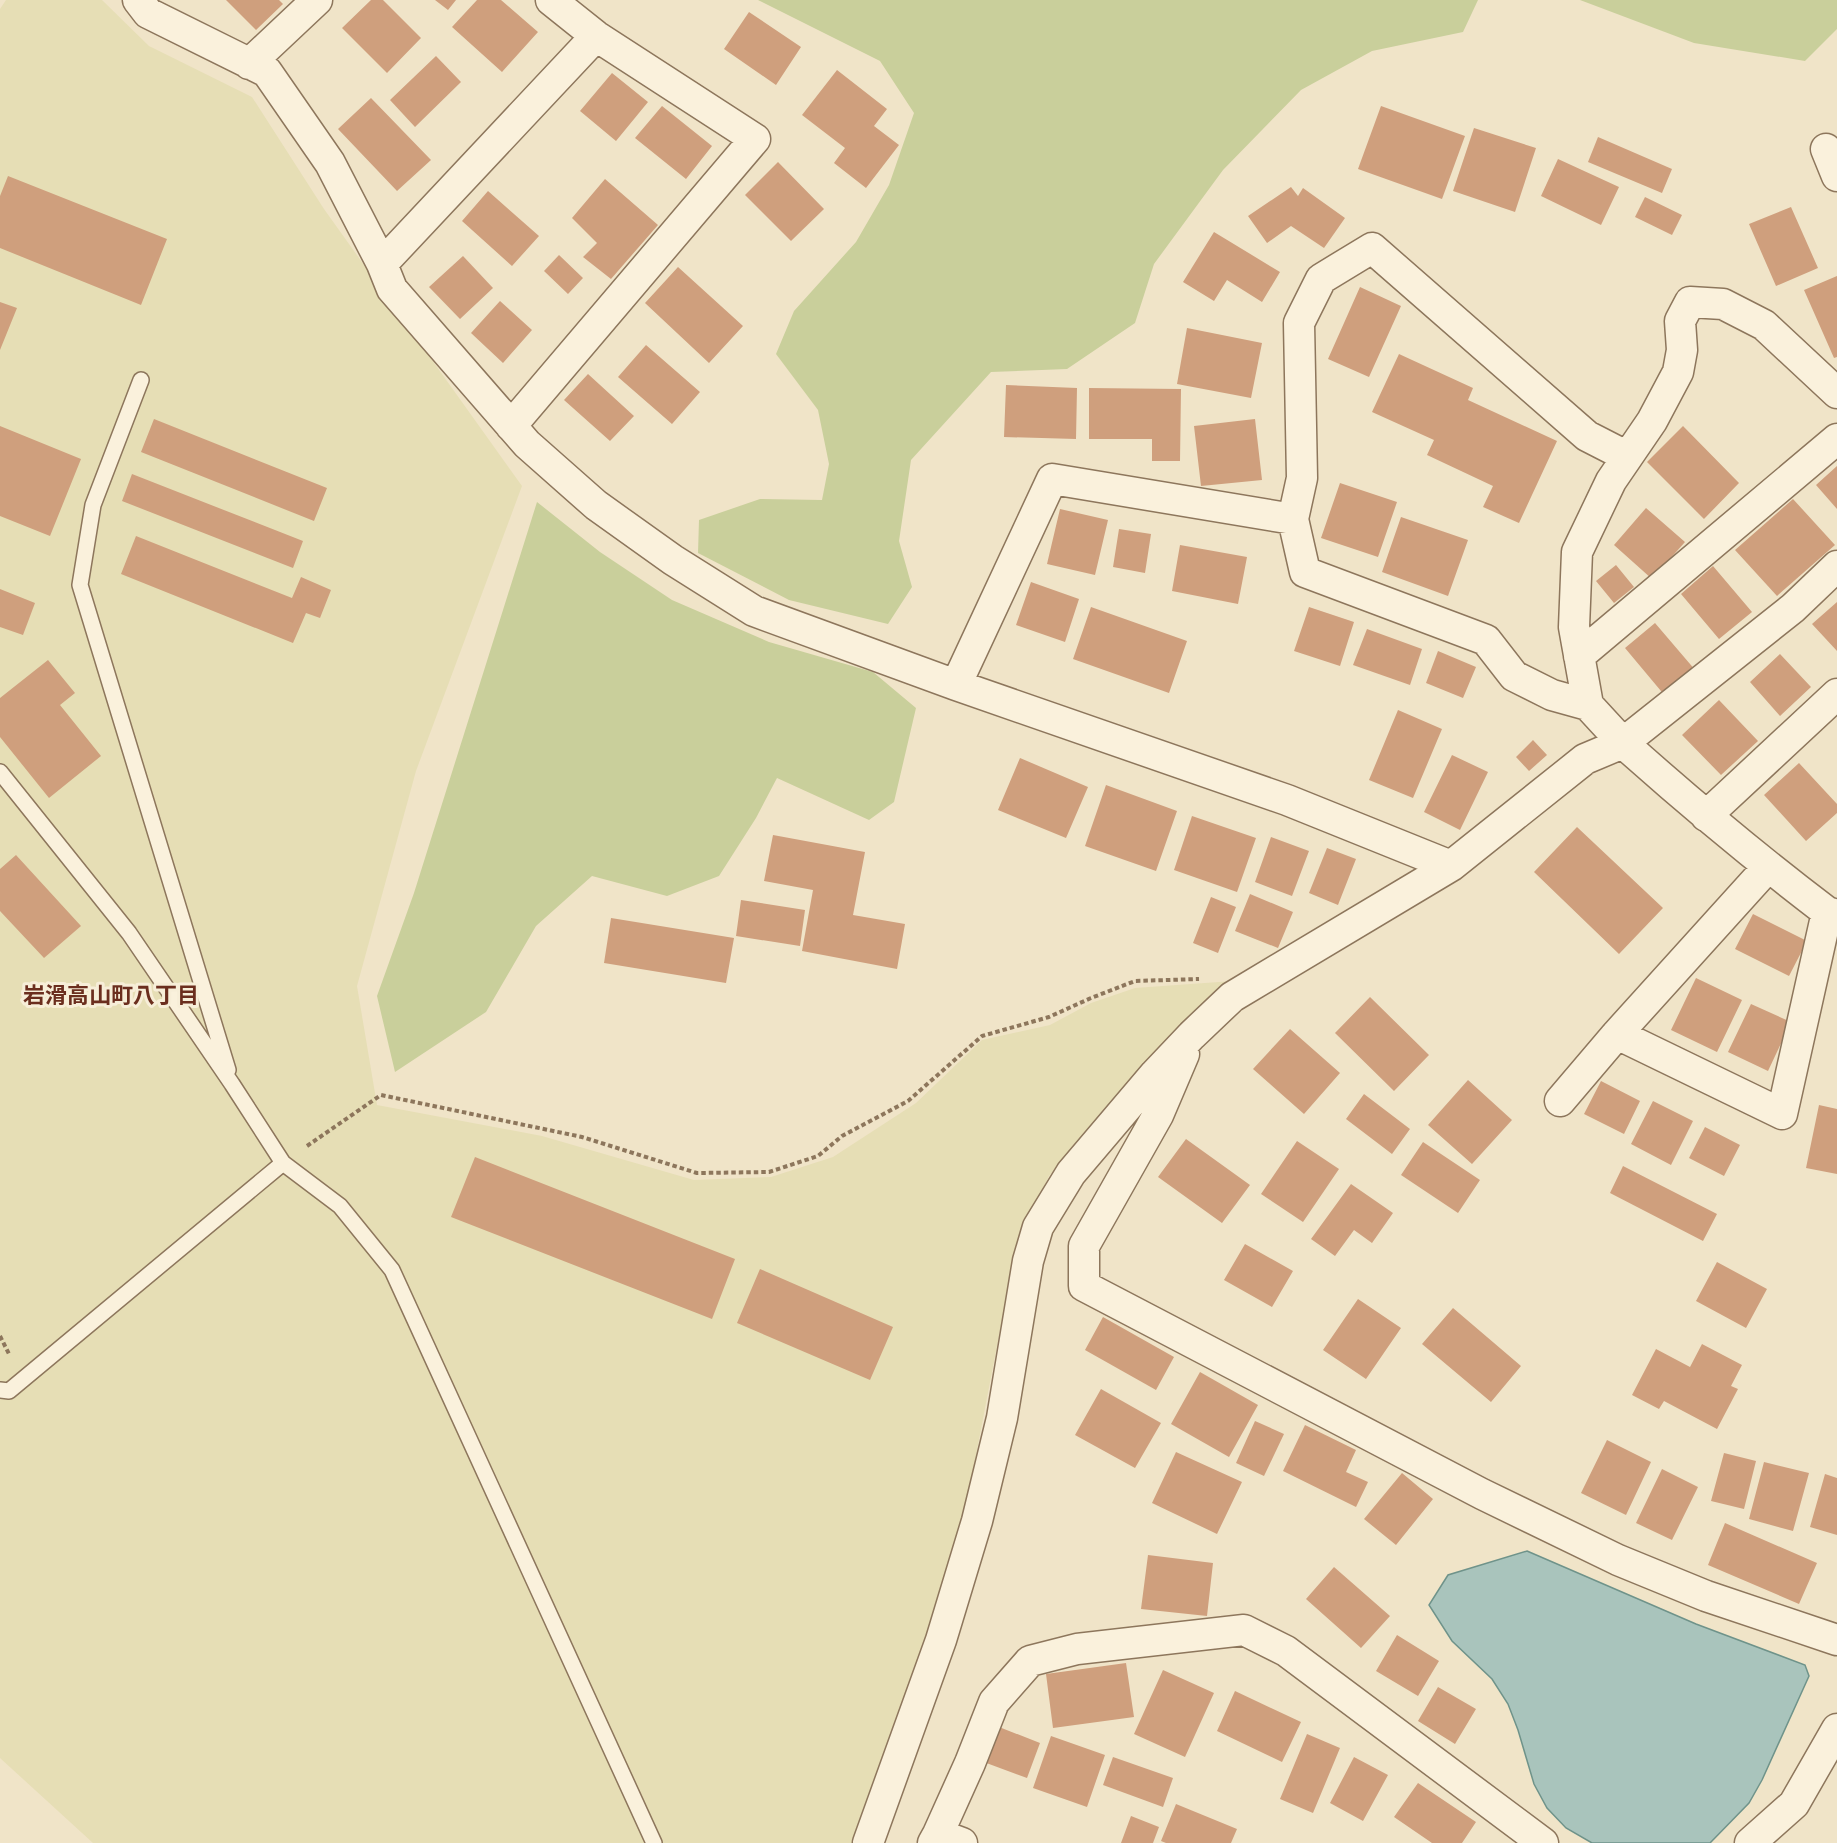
<svg xmlns="http://www.w3.org/2000/svg" width="1837" height="1843" viewBox="0 0 1837 1843" font-family="Georgia,'Noto Sans JP',serif">
	<style>
		.farmland { fill: #e6deb5 }
		.green { fill: #c9cf9b }
		.water { fill: #a9c4bc; stroke: #6f938a; stroke-width: 1.5 }
		.building { fill: #cf9f7d }
		.lines { fill: none; stroke-linecap: round; stroke-linejoin: round }
		.lane-casing { stroke: #8d765c; stroke-width: 18 }
		.street-casing { stroke: #8d765c; stroke-width: 33 }
		.path { stroke: #8d765c; stroke-width: 4; stroke-dasharray: 4.5 3; stroke-linecap: butt }
		.lane { stroke: #faf1dc; stroke-width: 15 }
		.street { stroke: #faf1dc; stroke-width: 30 }
		.labels { text-anchor: middle; dominant-baseline: central; stroke-width: 6; stroke-linejoin: round; paint-order: stroke }
		.neighbourhood-label { font-size: 22px; font-weight: bold; fill: #6b2e1e; stroke: #f7eed8 }
	</style>
	<rect width="100%" height="100%" fill="#f0e4c8"/>
	<path class="farmland" d="M 6,0 L 102,0 L 149,46 L 252,97 L 324,209 L 522,486 L 416,771 L 357,986 L 377,1105 L 542,1136 L 694,1180 L 771,1177 L 833,1157 L 916,1103 L 982,1040 L 1050,1025 L 1091,1003 L 1135,988 L 1233,981 L 1142,1067 L 1049,1176 L 1025,1225 L 1011,1273 L 962,1528 L 913,1678 L 854,1843 L 93,1843 L 0,1758 L 0,9 Z"/>
	<path class="green" d="M 758,0 L 1478,0 L 1463,32 L 1372,51 L 1301,90 L 1223,170 L 1154,264 L 1135,323 L 1067,369 L 991,372 L 911,460 L 899,541 L 912,587 L 888,624 L 789,600 L 698,553 L 699,520 L 760,499 L 822,500 L 829,464 L 818,410 L 776,354 L 794,311 L 856,242 L 889,185 L 914,113 L 880,61 Z
		M 1580,0 L 1837,0 L 1837,29 L 1805,61 L 1694,43 Z
		M 537,502 L 600,552 L 672,600 L 769,642 L 873,672 L 916,708 L 894,802 L 869,820 L 777,778 L 756,818 L 719,876 L 667,896 L 592,876 L 536,926 L 486,1012 L 395,1072 L 377,996 L 414,893 Z"/>
	<path class="water" d="M 1527,1551 L 1696,1624 L 1805,1665 L 1809,1676 L 1762,1780 L 1749,1803 L 1710,1843 L 1592,1843 L 1566,1828 L 1547,1808 L 1534,1784 L 1518,1730 L 1508,1704 L 1492,1679 L 1452,1641 L 1429,1605 L 1448,1575 Z"/>
	<path class="building" d="M 226,0 L 279,0 L 283,4 L 256,30 Z
		M 371,0 L 383,0 L 421,38 L 387,73 L 342,28 Z
		M 435,0 L 456,0 L 448,10 Z
		M 477,0 L 501,0 L 538,32 L 502,72 L 452,27 Z
		M 749,12 L 801,47 L 776,85 L 724,49 Z
		M 436,56 L 461,82 L 415,127 L 390,100 Z
		M 837,70 L 887,109 L 874,126 L 899,145 L 866,188 L 834,163 L 845,148 L 802,115 Z
		M 612,73 L 648,102 L 616,141 L 580,111 Z
		M 371,98 L 431,160 L 397,191 L 338,129 Z
		M 662,106 L 712,146 L 686,179 L 635,138 Z
		M 1381,106 L 1465,136 L 1442,199 L 1358,169 Z
		M 1474,128 L 1536,148 L 1515,212 L 1453,191 Z
		M 1598,137 L 1672,169 L 1662,193 L 1588,162 Z
		M 1558,159 L 1619,187 L 1601,225 L 1541,196 Z
		M 778,162 L 824,209 L 791,241 L 745,195 Z
		M 8,176 L 167,239 L 141,305 L 0,248 L 0,196 Z
		M 605,179 L 658,225 L 611,279 L 583,257 L 597,243 L 572,218 Z
		M 1291,187 L 1298,196 L 1303,188 L 1345,218 L 1324,248 L 1291,226 L 1267,243 L 1248,216 Z
		M 488,191 L 539,236 L 512,266 L 462,221 Z
		M 1645,197 L 1682,215 L 1672,235 L 1635,217 Z
		M 1791,207 L 1818,268 L 1776,286 L 1749,224 Z
		M 1214,232 L 1280,272 L 1262,302 L 1227,280 L 1214,301 L 1183,282 Z
		M 559,255 L 583,278 L 568,294 L 544,271 Z
		M 463,256 L 493,288 L 460,319 L 429,287 Z
		M 678,267 L 743,326 L 709,363 L 645,303 Z
		M 1837,276 L 1837,357 L 1834,358 L 1804,290 Z
		M 1360,287 L 1401,306 L 1369,377 L 1328,359 Z
		M 500,301 L 532,330 L 503,363 L 471,333 Z
		M 0,302 L 17,308 L 0,350 Z
		M 1187,328 L 1262,343 L 1251,398 L 1177,384 Z
		M 646,345 L 700,392 L 672,424 L 618,377 Z
		M 1399,354 L 1473,388 L 1468,400 L 1557,441 L 1519,523 L 1483,507 L 1493,486 L 1427,455 L 1434,440 L 1372,412 Z
		M 588,374 L 634,416 L 610,441 L 564,400 Z
		M 1006,385 L 1077,388 L 1076,439 L 1004,437 Z
		M 1089,388 L 1181,389 L 1180,461 L 1152,461 L 1152,439 L 1089,439 Z
		M 154,419 L 327,488 L 314,521 L 141,452 Z
		M 1255,419 L 1262,480 L 1201,486 L 1194,426 Z
		M 0,426 L 81,459 L 50,536 L 0,516 Z
		M 1683,426 L 1739,483 L 1704,519 L 1647,462 Z
		M 1837,466 L 1837,509 L 1816,485 Z
		M 132,474 L 303,541 L 293,568 L 122,501 Z
		M 1340,483 L 1397,502 L 1378,557 L 1321,538 Z
		M 1793,499 L 1835,545 L 1777,596 L 1735,550 Z
		M 1646,508 L 1685,542 L 1652,579 L 1614,545 Z
		M 1060,509 L 1108,520 L 1095,575 L 1047,564 Z
		M 1401,517 L 1468,540 L 1448,596 L 1382,572 Z
		M 1119,529 L 1151,534 L 1145,573 L 1113,567 Z
		M 136,536 L 292,598 L 301,577 L 331,590 L 320,618 L 306,613 L 293,643 L 121,574 Z
		M 1180,545 L 1247,557 L 1238,604 L 1172,591 Z
		M 1616,565 L 1634,587 L 1614,603 L 1596,581 Z
		M 1713,566 L 1752,612 L 1719,639 L 1681,594 Z
		M 1031,582 L 1079,599 L 1065,642 L 1016,625 Z
		M 0,589 L 35,603 L 23,635 L 0,627 Z
		M 1837,602 L 1837,651 L 1812,624 Z
		M 1091,607 L 1187,641 L 1169,693 L 1073,659 Z
		M 1309,607 L 1354,622 L 1340,666 L 1294,651 Z
		M 1655,623 L 1696,671 L 1666,697 L 1625,648 Z
		M 1367,629 L 1422,649 L 1410,685 L 1353,665 Z
		M 1438,651 L 1476,667 L 1463,698 L 1426,683 Z
		M 1780,654 L 1811,687 L 1780,716 L 1750,682 Z
		M 48,660 L 75,693 L 60,705 L 101,756 L 49,798 L 0,737 L 0,698 Z
		M 1719,700 L 1758,741 L 1721,775 L 1682,735 Z
		M 1398,710 L 1442,729 L 1413,798 L 1369,780 Z
		M 1533,740 L 1547,755 L 1529,771 L 1516,757 Z
		M 1452,755 L 1488,772 L 1460,830 L 1424,812 Z
		M 1020,758 L 1088,787 L 1066,838 L 998,810 Z
		M 1799,763 L 1837,804 L 1837,813 L 1806,841 L 1764,795 Z
		M 1106,785 L 1177,811 L 1156,871 L 1085,846 Z
		M 1192,816 L 1256,838 L 1237,892 L 1174,870 Z
		M 1577,827 L 1663,908 L 1619,954 L 1534,872 Z
		M 773,835 L 865,852 L 853,915 L 905,924 L 897,969 L 802,951 L 813,890 L 764,881 Z
		M 1271,837 L 1309,851 L 1292,896 L 1255,882 Z
		M 1327,848 L 1356,859 L 1338,905 L 1309,893 Z
		M 16,855 L 81,926 L 44,958 L 0,911 L 0,869 Z
		M 1250,894 L 1293,912 L 1278,948 L 1235,931 Z
		M 1211,897 L 1236,907 L 1218,953 L 1193,943 Z
		M 741,900 L 805,910 L 800,946 L 736,936 Z
		M 1753,914 L 1807,941 L 1789,976 L 1735,949 Z
		M 611,918 L 734,938 L 726,983 L 604,963 Z
		M 1696,978 L 1742,1000 L 1717,1052 L 1671,1030 Z
		M 1370,997 L 1429,1055 L 1394,1091 L 1335,1033 Z
		M 1751,1004 L 1791,1022 L 1768,1071 L 1728,1052 Z
		M 1290,1029 L 1340,1073 L 1304,1114 L 1253,1069 Z
		M 1468,1080 L 1512,1120 L 1472,1164 L 1428,1125 Z
		M 1601,1081 L 1640,1101 L 1624,1134 L 1584,1114 Z
		M 1364,1094 L 1410,1129 L 1392,1154 L 1346,1119 Z
		M 1653,1101 L 1693,1121 L 1671,1165 L 1631,1144 Z
		M 1819,1105 L 1837,1109 L 1837,1174 L 1806,1168 Z
		M 1705,1127 L 1740,1145 L 1724,1176 L 1689,1158 Z
		M 1186,1139 L 1250,1185 L 1222,1223 L 1158,1177 Z
		M 1297,1141 L 1339,1169 L 1303,1222 L 1261,1194 Z
		M 1423,1142 L 1480,1180 L 1458,1213 L 1401,1175 Z
		M 475,1157 L 735,1259 L 712,1319 L 451,1217 Z
		M 1623,1166 L 1717,1214 L 1703,1241 L 1610,1193 Z
		M 1351,1184 L 1393,1213 L 1372,1243 L 1354,1230 L 1335,1256 L 1311,1239 Z
		M 1245,1244 L 1293,1271 L 1272,1307 L 1224,1280 Z
		M 1717,1262 L 1767,1289 L 1746,1328 L 1696,1301 Z
		M 760,1269 L 893,1327 L 870,1380 L 737,1323 Z
		M 1358,1299 L 1401,1328 L 1366,1379 L 1323,1350 Z
		M 1453,1308 L 1521,1366 L 1491,1402 L 1422,1344 Z
		M 1103,1317 L 1174,1357 L 1156,1390 L 1085,1350 Z
		M 1702,1344 L 1742,1365 L 1731,1386 L 1738,1389 L 1717,1429 L 1664,1401 L 1659,1409 L 1632,1395 L 1656,1349 L 1690,1367 Z
		M 1200,1372 L 1258,1405 L 1229,1457 L 1171,1424 Z
		M 1101,1389 L 1161,1423 L 1135,1468 L 1075,1435 Z
		M 1255,1421 L 1284,1434 L 1264,1476 L 1236,1463 Z
		M 1305,1425 L 1356,1450 L 1346,1472 L 1368,1482 L 1356,1507 L 1283,1471 Z
		M 1607,1440 L 1651,1462 L 1626,1515 L 1581,1493 Z
		M 1176,1452 L 1242,1482 L 1217,1534 L 1152,1503 Z
		M 1724,1453 L 1756,1461 L 1744,1509 L 1711,1501 Z
		M 1764,1462 L 1809,1473 L 1793,1531 L 1749,1519 Z
		M 1662,1469 L 1698,1487 L 1672,1540 L 1636,1523 Z
		M 1402,1473 L 1433,1499 L 1396,1545 L 1364,1519 Z
		M 1825,1474 L 1837,1478 L 1837,1535 L 1810,1527 Z
		M 1725,1523 L 1817,1563 L 1799,1604 L 1708,1565 Z
		M 1148,1555 L 1213,1563 L 1207,1616 L 1141,1609 Z
		M 1334,1567 L 1390,1616 L 1361,1648 L 1306,1599 Z
		M 1397,1635 L 1439,1661 L 1418,1696 L 1376,1671 Z
		M 1126,1663 L 1134,1717 L 1053,1728 L 1046,1674 Z
		M 1163,1670 L 1214,1693 L 1185,1757 L 1134,1734 Z
		M 1438,1687 L 1476,1709 L 1455,1744 L 1418,1721 Z
		M 1235,1691 L 1301,1722 L 1282,1762 L 1217,1731 Z
		M 994,1725 L 1040,1743 L 1027,1778 L 981,1761 Z
		M 1307,1734 L 1340,1748 L 1313,1813 L 1280,1799 Z
		M 1051,1736 L 1105,1755 L 1087,1807 L 1033,1788 Z
		M 1113,1757 L 1173,1778 L 1163,1807 L 1103,1785 Z
		M 1354,1757 L 1388,1775 L 1363,1821 L 1330,1803 Z
		M 1418,1783 L 1476,1822 L 1462,1843 L 1432,1843 L 1394,1817 Z
		M 1176,1804 L 1237,1829 L 1231,1843 L 1166,1843 L 1161,1841 Z
		M 1131,1816 L 1159,1827 L 1153,1843 L 1121,1843 Z"/>
	<g class="lines">
		<g class="lane-casing">
			<path id="lane" d="M 141,380 L 93,505 L 80,585 L 228,1070
				M 0,772 L 129,933 L 232,1084 L 283,1163 L 340,1206 L 392,1270 L 654,1843
				M 0,1390 L 9,1391 L 283,1163"/>
		</g>
		<g class="street-casing">
			<path id="street" d="M 138,0 L 148,13 L 267,72 L 330,163 L 382,264 L 392,289 L 527,444 L 596,505 L 673,560 L 754,611 L 956,685 L 1287,800 L 1451,866
				M 249,64 L 317,0
				M 1826,149 L 1837,176
				M 382,264 L 596,36
				M 1837,393 L 1764,325 L 1723,304 L 1690,302 L 1680,321 L 1682,350 L 1678,372 L 1652,421 L 1611,481 L 1577,552 L 1574,627 L 1588,705 L 1623,743 L 1793,608 L 1837,566
				M 511,426 L 755,139 L 596,36 L 551,0
				M 1293,519 L 1305,572 L 1486,640 L 1514,676 L 1552,695 L 1588,705
				M 1579,656 L 1837,439
				M 956,685 L 1052,479 L 1293,519 L 1302,478 L 1299,323 L 1321,279 L 1372,248 L 1587,436 L 1626,456
				M 1706,816 L 1837,694
				M 1617,1034 L 1782,1114 L 1827,912
				M 1184,1054 L 1158,1115 L 1084,1246 L 1084,1286 L 1482,1494 L 1618,1560 L 1706,1596 L 1837,1640
				M 1560,1101 L 1617,1034 L 1768,867
				M 938,1834 L 970,1763 L 994,1702 L 1030,1661 L 1077,1649 L 1244,1630 L 1286,1651 L 1543,1843
				M 868,1843 L 941,1640 L 977,1521 L 1002,1418 L 1028,1261 L 1038,1227 L 1071,1173 L 1155,1074 L 1192,1035 L 1232,997 L 1451,866 L 1585,759 L 1623,743 C 1689,802 1756,858 1827,912 L 1837,915
				M 933,1843 L 938,1834 L 962,1843
				M 1750,1843 L 1794,1804 L 1837,1729"/>
		</g>
		<path class="path" d="M 307,1146 L 381,1095 L 582,1137 L 697,1173 L 769,1172 L 818,1156 L 842,1136 L 908,1101 L 982,1036 L 1049,1017 L 1091,998 L 1135,981 L 1199,979
			M 0,1336 L 9,1354"/>
		<use href="#lane" class="lane"/>
		<use href="#street" class="street"/>
	</g>
	<g class="labels">
		<g class="neighbourhood-label">
			<text x="111" y="993">岩滑高山町八丁目</text>
		</g>
	</g>
</svg>
